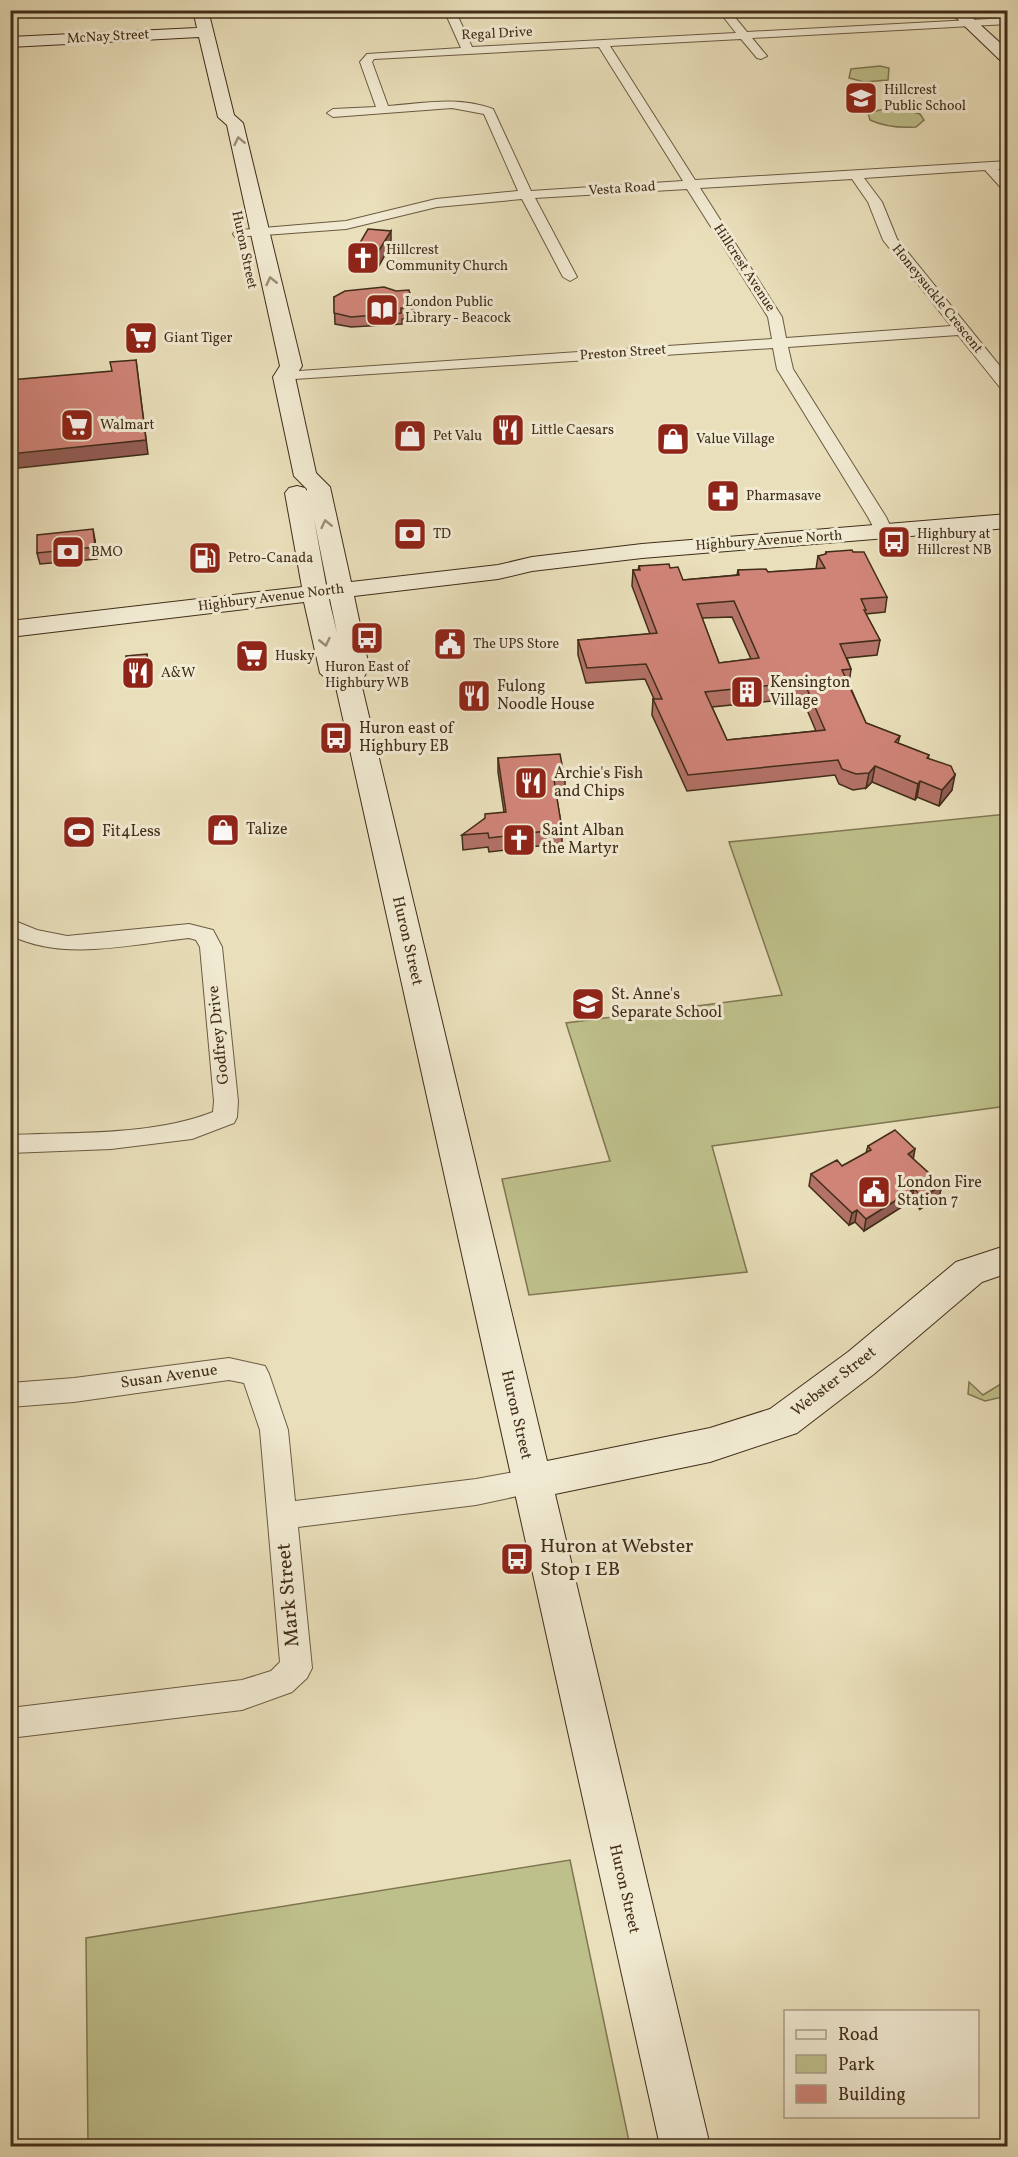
<svg xmlns="http://www.w3.org/2000/svg" width="1018" height="2157" viewBox="0 0 1018 2157" font-family="Vollkorn,serif">
	<style>
		.green { fill: #bec08b; stroke: #807652; stroke-width: 1.5 }
		.lines { fill: none; stroke-linecap: round; stroke-linejoin: round }
		.street-casing { stroke: #6b5a41; stroke-width: 2 }
		.secondary-casing { stroke: #412d19; stroke-width: 2 }
		.street { fill: #f1ead2; fill-rule: evenodd }
		.secondary { fill: #f1ead2; fill-rule: evenodd }
		.wall { fill: #b37267; stroke: #412d19; stroke-width: 1.5; fill-rule: evenodd }
		.shaded-wall { fill: #925c54; stroke: #412d19; stroke-width: 1.5 }
		.building { fill: #d08478; stroke: #412d19; stroke-width: 1.5; fill-rule: evenodd }
		.oneway { stroke: #998c76 }
		.labels { text-anchor: middle; dominant-baseline: central; stroke-width: 6; stroke-linejoin: round; paint-order: stroke }
		.far-street-label { font-size: 14px; fill: #412d19; stroke: #f1ead2 }
		.far-poi-label { font-size: 14px; fill: #412d19; stroke: #f1ead2; text-anchor: start }
		.poi-label { font-size: 16px; fill: #412d19; stroke: #f1ead2; text-anchor: start }
		.street-label { font-size: 16px; fill: #412d19; stroke: #f1ead2 }
		.near-poi-label { font-size: 20px; fill: #412d19; stroke: #f1ead2; text-anchor: start }
		.near-street-label { font-size: 20px; fill: #412d19; stroke: #f1ead2 }
	</style>
	<rect width="100%" height="100%" fill="#e9dfba"/>
	<filter id="stains"><feTurbulence type="fractalNoise" baseFrequency=".00333" numOctaves="4"/><feColorMatrix values="0 0 0 0 .2 0 0 0 0 .09 0 0 0 0 .02 0 0 0 .5 -.17"/></filter>
	<radialGradient id="worn" r=".72"><stop offset=".6" stop-color="#630" stop-opacity="0"/><stop offset="1" stop-color="#630" stop-opacity=".3"/></radialGradient>
	<path class="green" d="M 880,66 L 889,68 L 888,80 L 864,82 L 849,78 L 851,69 Z
		M 884,109 L 902,109 L 920,114 L 924,120 L 916,127 C 900,128 885,127 870,120 L 868,113 Z
		M 1007,814 L 1007,1106 L 712,1146 L 747,1272 L 529,1295 L 502,1179 L 610,1161 L 566,1023 L 782,995 L 729,842 Z
		M 1007,1380 L 1007,1396 L 985,1401 L 968,1394 L 969,1382 L 983,1395 Z
		M 570,1860 L 630,2146 L 88,2146 L 86,1938 Z"/>
	<g class="lines">
		<g class="street-casing">
			<path id="street" d="M 444,10 L 455,10 L 472,47 L 736,33 L 718,10 L 729,10 L 747,32 L 1008,18 L 1008,24 L 752,38 L 767,56 L 761,59 L 757,58 L 741,39 L 610,46 L 695,180 L 1008,161 L 1008,169 L 998,169 L 1008,179 L 1008,191 L 1003,190 L 985,170 L 864,178 L 882,202 L 897,239 L 1008,376 L 1008,392 L 1002,390 L 958,335 L 788,347 L 793,369 L 886,517 L 893,532 L 890,536 L 878,536 L 868,517 L 777,369 L 773,348 L 279,380 L 276,377 L 284,372 L 772,339 L 768,317 L 687,189 L 535,198 L 577,277 L 570,281 L 563,277 L 522,199 L 437,207 L 346,229 L 235,237 L 233,234 L 235,231 L 240,230 L 346,221 L 436,199 L 518,191 L 484,114 L 452,108 L 333,117 L 327,113 L 333,109 L 376,107 L 360,62 L 367,54 L 461,48 ZM 599,47 L 683,181 L 531,191 L 493,109 C 459,96 424,103 388,106 L 372,62 L 374,59 ZM 852,179 L 868,202 L 883,240 L 951,326 L 786,338 L 782,317 L 700,188 Z
				M 10,919 L 37,930 L 67,936 L 189,924 L 213,930 L 222,947 L 238,1101 L 237,1117 L 234,1123 L 192,1139 L 111,1149 L 10,1153 L 10,1135 C 75,1132 152,1136 213,1112 L 214,1101 L 200,947 L 196,940 L 189,938 C 133,944 63,962 10,935 Z
				M 229,1358 L 265,1366 L 269,1374 L 288,1430 L 295,1501 L 476,1479 L 531,1469 L 541,1473 L 545,1482 L 541,1491 L 476,1505 L 298,1527 L 312,1668 L 307,1678 L 292,1692 L 242,1710 L 10,1738 L 10,1708 L 242,1680 L 271,1671 L 280,1662 L 260,1430 L 244,1383 L 229,1380 L 74,1402 L 10,1407 L 10,1383 L 74,1378 Z"/>
		</g>
		<g class="secondary-casing">
			<path id="secondary" d="M 193,10 L 208,10 L 234,115 L 243,123 L 302,366 L 295,377 L 316,473 L 330,487 L 351,582 L 498,565 L 532,557 L 642,544 L 1008,514 L 1008,528 L 642,558 L 532,571 L 498,579 L 354,596 L 369,667 L 361,683 L 547,1461 L 710,1428 L 770,1409 L 848,1352 L 956,1262 L 1008,1245 L 1008,1273 L 982,1282 L 874,1374 L 797,1433 L 710,1462 L 555,1494 L 710,2146 L 660,2146 L 336,687 L 320,673 L 304,602 L 10,637 L 10,621 L 302,587 L 285,493 L 289,488 L 297,486 L 305,488 L 307,491 L 307,489 L 294,476 L 273,377 L 280,366 L 227,125 L 218,117 L 199,37 L 10,47 L 10,37 L 197,28 ZM 314,519 L 327,584 L 326,585 ZM 329,599 L 330,599 L 337,633 L 330,604 Z
				M 948,10 L 964,10 L 1008,50 L 1008,64 L 1002,62 Z"/>
		</g>
		<use href="#street" class="street"/>
		<use href="#secondary" class="secondary"/>
	</g>
	<path class="wall" d="M 391,244 L 377,269 L 355,267 L 354,253 Z
		M 334,297 L 414,308 L 414,318 L 402,319 L 402,324 L 351,327 L 335,324 Z
		M 95,540 L 97,559 L 40,564 L 37,553 Z
		M 826,552 L 887,597 L 885,612 L 866,614 L 880,640 L 877,655 L 847,658 L 851,669 L 849,684 L 866,723 L 900,736 L 898,743 L 929,755 L 928,759 L 952,790 L 939,806 L 917,797 L 915,800 L 872,782 L 866,788 L 853,790 L 839,784 L 835,775 L 687,791 L 652,715 L 653,699 L 654,699 L 645,679 L 586,683 L 578,655 L 578,640 L 650,634 L 632,586 L 633,570 L 638,570 L 639,566 L 670,568 L 683,580 L 737,575 L 738,570 L 768,572 L 816,569 L 818,556 L 825,555 ZM 732,617 L 751,659 L 719,663 L 702,618 ZM 802,698 L 816,731 L 727,740 L 712,707 Z
		M 148,662 L 149,686 L 129,688 L 127,680 Z
		M 498,758 L 565,780 L 565,794 L 556,794 L 562,829 L 562,843 L 489,852 L 488,847 L 463,850 L 462,835 L 504,812 L 498,772 Z
		M 868,1146 L 913,1159 L 942,1185 L 939,1197 L 920,1209 L 911,1201 L 864,1231 L 855,1222 L 849,1225 L 809,1186 L 811,1174 L 842,1166 L 866,1153 Z"/>
	<path class="shaded-wall" d="M 391,231 L 391,244 L 377,269 L 376,255 Z
		M 136,360 L 148,454 L 10,469 L 10,454 Z
		M 93,529 L 95,540 L 97,559 L 95,547 Z
		M 147,654 L 148,662 L 149,686 L 148,678 Z
		M 875,766 L 872,782 L 866,788 L 869,773 Z
		M 955,775 L 952,790 L 939,806 L 942,790 Z
		M 920,781 L 917,797 L 915,800 L 918,784 Z
		M 915,1149 L 913,1161 L 908,1154 Z
		M 942,1185 L 939,1197 L 920,1209 L 923,1197 Z
		M 914,1189 L 911,1201 L 864,1231 L 866,1219 Z
		M 857,1210 L 855,1222 L 849,1225 L 852,1213 Z"/>
	<path class="building" d="M 368,229 L 391,231 L 376,255 L 354,253 Z
		M 384,287 L 396,291 L 409,290 L 414,308 L 401,308 L 401,313 L 351,317 L 334,313 L 334,297 L 345,291 Z
		M 136,360 L 146,440 L 10,454 L 10,380 L 112,371 L 110,362 Z
		M 93,529 L 95,547 L 37,553 L 37,535 Z
		M 852,550 L 853,552 L 864,552 L 887,597 L 861,599 L 866,610 L 864,610 L 880,640 L 840,644 L 851,669 L 842,670 L 866,723 L 900,736 L 895,742 L 929,755 L 927,758 L 951,766 L 955,775 L 942,790 L 920,781 L 918,784 L 875,766 L 869,773 L 856,774 L 842,769 L 838,760 L 688,775 L 653,699 L 662,699 L 646,664 L 587,668 L 578,640 L 657,633 L 633,570 L 640,570 L 639,566 L 669,564 L 670,568 L 678,567 L 683,580 L 739,575 L 738,570 L 766,569 L 768,572 L 825,568 L 818,556 L 826,554 L 826,552 ZM 734,601 L 759,658 L 719,663 L 697,604 ZM 804,682 L 825,730 L 727,740 L 705,692 Z
		M 147,654 L 148,678 L 127,680 L 126,656 Z
		M 560,754 L 565,780 L 554,780 L 562,829 L 489,838 L 488,833 L 462,835 L 485,818 L 485,814 L 506,812 L 498,758 Z
		M 895,1130 L 915,1149 L 908,1154 L 942,1185 L 923,1197 L 914,1189 L 866,1219 L 857,1210 L 852,1213 L 811,1174 L 837,1160 L 842,1166 L 871,1150 L 868,1146 Z"/>
	<defs><path id="oneway-chevron" d="M-2-3.5L2.5 0L-2 3.5" fill="none" stroke-width="1.6" stroke-linecap="round" stroke-linejoin="round" transform="scale(1.5)"/></defs>
	<g class="oneway">
		<use href="#oneway-chevron" transform="translate(239 141) rotate(-102)"/>
		<use href="#oneway-chevron" transform="translate(271 281) rotate(-103)"/>
		<use href="#oneway-chevron" transform="translate(326 524) rotate(-103)"/>
		<use href="#oneway-chevron" transform="translate(325 642) rotate(77)"/>
	</g>
	<defs>
		<g id="school-square" transform="scale(1.725)"><rect x="-9" y="-9" width="18" height="18" rx="4" fill="#8f2418" stroke="#f1ead2"/><path d="M0-5L7-2L0 1L-7-2ZM-4 1L0 2.5L4 1V4Q0 6-4 4Z" fill="#fff"/></g>
		<g id="church-square" transform="scale(1.725)"><rect x="-9" y="-9" width="18" height="18" rx="4" fill="#8f2418" stroke="#f1ead2"/><path d="M-1.2-6h2.4v3.5h3.3v2.4h-3.3V6h-2.4V-.1h-3.3v-2.4h3.3Z" fill="#fff"/></g>
		<g id="library-square" transform="scale(1.725)"><rect x="-9" y="-9" width="18" height="18" rx="4" fill="#8f2418" stroke="#f1ead2"/><path d="M-6-4Q-3-5.5-.7-3.5V5Q-3 3-6 4ZM6-4Q3-5.5 .7-3.5V5Q3 3 6 4Z" fill="#fff"/></g>
		<g id="supermarket-square" transform="scale(1.725)"><rect x="-9" y="-9" width="18" height="18" rx="4" fill="#8f2418" stroke="#f1ead2"/><path d="M-6-5.5h2.5l.6 2H6L4.5 2H-2.5L-4.4-4H-6ZM-1.5 3.2a1.3 1.3 0 1 0 .1 0ZM3 3.2a1.3 1.3 0 1 0 .1 0Z" fill="#fff"/></g>
		<g id="restaurant-square" transform="scale(1.725)"><rect x="-9" y="-9" width="18" height="18" rx="4" fill="#8f2418" stroke="#f1ead2"/><path d="M-5-6h1v4h1v-4h1v4h1v-4h1v5L-1.5 .5V6h-2V.5L-5-1ZM5-6V6H3V1.5H1.5Q1.5-4 5-6Z" fill="#fff"/></g>
		<g id="shop-square" transform="scale(1.725)"><rect x="-9" y="-9" width="18" height="18" rx="4" fill="#8f2418" stroke="#f1ead2"/><path d="M-5-2.5h2.3a2.7 3.5 0 0 1 5.4 0H5L5.5 6h-11ZM-1.5-2.5h3a1.5 2.3 0 0 0-3 0Z" fill="#fff"/></g>
		<g id="pharmacy-square" transform="scale(1.725)"><rect x="-9" y="-9" width="18" height="18" rx="4" fill="#8f2418" stroke="#f1ead2"/><path d="M-2-6h4v4h4v4h-4v4h-4v-4h-4v-4h4Z" fill="#fff"/></g>
		<g id="bank-square" transform="scale(1.725)"><rect x="-9" y="-9" width="18" height="18" rx="4" fill="#8f2418" stroke="#f1ead2"/><path d="M-6-4H6V4H-6ZM0-2.3a2.3 2.3 0 1 0 0 4.6a2.3 2.3 0 1 0 0-4.6Z" fill="#fff"/></g>
		<g id="bus-square" transform="scale(1.725)"><rect x="-9" y="-9" width="18" height="18" rx="4" fill="#8f2418" stroke="#f1ead2"/><path d="M-5-6H5V4H4V6H2V4H-2V6H-4V4H-5ZM-3.5-4V0h7V-4ZM-3.5 1.2v1.5H-2V1.2ZM2 1.2v1.5H3.5V1.2Z" fill="#fff"/></g>
		<g id="fuel-square" transform="scale(1.725)"><rect x="-9" y="-9" width="18" height="18" rx="4" fill="#8f2418" stroke="#f1ead2"/><path d="M-5.5-6h7V0h2V4h1.3V-2.5L3-4.5l.8-.8L6-3V5H2.5V1h-1V6h-7ZM-4.2-4.7v3.2H.2V-4.7Z" fill="#fff"/></g>
		<g id="civic-square" transform="scale(1.725)"><rect x="-9" y="-9" width="18" height="18" rx="4" fill="#8f2418" stroke="#f1ead2"/><path d="M-.6-6.5H3V-4.5H.6V-3L4-1V1h2V6H-6V1h2V-1L-.6-3ZM-1.2 2.5V6h2.4V2.5Z" fill="#fff"/></g>
		<g id="building-square" transform="scale(1.725)"><rect x="-9" y="-9" width="18" height="18" rx="4" fill="#8f2418" stroke="#f1ead2"/><path d="M-4-6H4V6H1V3H-1V6H-4ZM-2.5-4.3h1.7v1.8h-1.7ZM.8-4.3h1.7v1.8H.8ZM-2.5-1h1.7V.8h-1.7ZM.8-1h1.7V.8H.8Z" fill="#fff"/></g>
		<g id="stadium-square" transform="scale(1.725)"><rect x="-9" y="-9" width="18" height="18" rx="4" fill="#8f2418" stroke="#f1ead2"/><path d="M0-5a6.5 5 0 1 0 0 10a6.5 5 0 1 0 0-10ZM-3.5-1.8h7v3.6h-7Z" fill="#fff"/></g>
	</defs>
	<g fill-rule="evenodd">
		<use href="#school-square" x="861" y="98"/>
		<use href="#church-square" x="363" y="258"/>
		<use href="#library-square" x="382" y="310"/>
		<use href="#supermarket-square" x="141" y="338"/>
		<use href="#supermarket-square" x="77" y="425"/>
		<use href="#restaurant-square" x="508" y="430"/>
		<use href="#shop-square" x="410" y="436"/>
		<use href="#shop-square" x="673" y="439"/>
		<use href="#pharmacy-square" x="723" y="496"/>
		<use href="#bank-square" x="410" y="534"/>
		<use href="#bus-square" x="894" y="542"/>
		<use href="#bank-square" x="68" y="552"/>
		<use href="#fuel-square" x="205" y="558"/>
		<use href="#bus-square" x="367" y="638"/>
		<use href="#civic-square" x="450" y="644"/>
		<use href="#supermarket-square" x="252" y="656"/>
		<use href="#restaurant-square" x="138" y="673"/>
		<use href="#building-square" x="747" y="692"/>
		<use href="#restaurant-square" x="474" y="696"/>
		<use href="#bus-square" x="336" y="738"/>
		<use href="#restaurant-square" x="531" y="783"/>
		<use href="#shop-square" x="223" y="830"/>
		<use href="#stadium-square" x="79" y="832"/>
		<use href="#church-square" x="519" y="840"/>
		<use href="#school-square" x="588" y="1004"/>
		<use href="#civic-square" x="874" y="1192"/>
		<use href="#bus-square" x="517" y="1559"/>
	</g>
	<g class="labels">
		<g class="far-street-label">
			<text transform="translate(497 34) rotate(-3)">Regal Drive</text>
			<text transform="translate(108 37) rotate(-3)">McNay Street</text>
			<text transform="translate(622 189) rotate(-4)">Vesta Road</text>
			<text transform="translate(244 250) rotate(78)">Huron Street</text>
			<text transform="translate(744 268) rotate(57)">Hillcrest Avenue</text>
			<text transform="translate(937 299) rotate(51)">Honeysuckle Crescent</text>
			<text transform="translate(623 353) rotate(-4)">Preston Street</text>
			<text transform="translate(769 541) rotate(-4)">Highbury Avenue North</text>
			<text transform="translate(271 598) rotate(-7)">Highbury Avenue North</text>
		</g>
		<g class="far-poi-label">
			<text x="884" y="90">Hillcrest<tspan x="884" dy="16">Public School</tspan></text>
			<text x="386" y="250">Hillcrest<tspan x="386" dy="16">Community Church</tspan></text>
			<text x="405" y="302">London Public<tspan x="405" dy="16">Library - Beacock</tspan></text>
			<text x="164" y="338">Giant Tiger</text>
			<text x="100" y="425">Walmart</text>
			<text x="531" y="430">Little Caesars</text>
			<text x="433" y="436">Pet Valu</text>
			<text x="696" y="439">Value Village</text>
			<text x="746" y="496">Pharmasave</text>
			<text x="433" y="534">TD</text>
			<text x="917" y="534">Highbury at<tspan x="917" dy="16">Hillcrest NB</tspan></text>
			<text x="91" y="552">BMO</text>
			<text x="228" y="558">Petro-Canada</text>
			<text x="473" y="644">The UPS Store</text>
			<text x="275" y="656">Husky</text>
			<text x="367" y="667" text-anchor="middle">Huron East of<tspan x="367" dy="16">Highbury WB</tspan></text>
			<text x="161" y="673">A&amp;W</text>
		</g>
		<g class="poi-label">
			<text x="770" y="683">Kensington<tspan x="770" dy="18">Village</tspan></text>
			<text x="497" y="687">Fulong<tspan x="497" dy="18">Noodle House</tspan></text>
			<text x="359" y="729">Huron east of<tspan x="359" dy="18">Highbury EB</tspan></text>
			<text x="554" y="774">Archie's Fish<tspan x="554" dy="18">and Chips</tspan></text>
			<text x="246" y="830">Talize</text>
			<text x="542" y="831">Saint Alban<tspan x="542" dy="18">the Martyr</tspan></text>
			<text x="102" y="832">Fit4Less</text>
			<text x="611" y="995">St. Anne's<tspan x="611" dy="18">Separate School</tspan></text>
			<text x="897" y="1183">London Fire<tspan x="897" dy="18">Station 7</tspan></text>
		</g>
		<g class="street-label">
			<text transform="translate(407 941) rotate(77)">Huron Street</text>
			<text transform="translate(219 1035) rotate(-96)">Godfrey Drive</text>
			<text transform="translate(169 1377) rotate(-8)">Susan Avenue</text>
			<text transform="translate(834 1382) rotate(-38)">Webster Street</text>
			<text transform="translate(516 1415) rotate(77)">Huron Street</text>
			<text transform="translate(624 1889) rotate(77)">Huron Street</text>
		</g>
		<g class="near-poi-label">
			<text x="540" y="1547">Huron at Webster<tspan x="540" dy="23">Stop 1 EB</tspan></text>
		</g>
		<g class="near-street-label">
			<text transform="translate(289 1595) rotate(-95)">Mark Street</text>
		</g>
	</g>
	<rect width="1018" height="2157" fill="none" stroke="#e9dfba" stroke-width="36"/>
	<rect x="12" y="12" width="994" height="2133" fill="none" stroke="#412d19" stroke-width="3"/>
	<rect x="18" y="18" width="982" height="2121" fill="none" stroke="#412d19" stroke-width="1.5"/>
	<rect x="784" y="2010" width="195" height="108" fill="#f1ead2" stroke="#ab9e88" stroke-width="1.5"/>
	<rect x="796" y="2030" width="30" height="9" fill="#f1ead2" stroke="#ab9e88" stroke-width="1.5"/>
	<text x="838" y="2040" font-size="18" fill="#412d19">Road</text>
	<rect x="796" y="2055" width="30" height="18" fill="#bec08b" stroke="#ab9e88" stroke-width="1.5"/>
	<text x="838" y="2070" font-size="18" fill="#412d19">Park</text>
	<rect x="796" y="2085" width="30" height="18" fill="#d08478" stroke="#ab9e88" stroke-width="1.5"/>
	<text x="838" y="2100" font-size="18" fill="#412d19">Building</text>
	<rect width="100%" height="100%" filter="url(#stains)"/>
	<rect width="100%" height="100%" fill="url(#worn)"/>
</svg>
